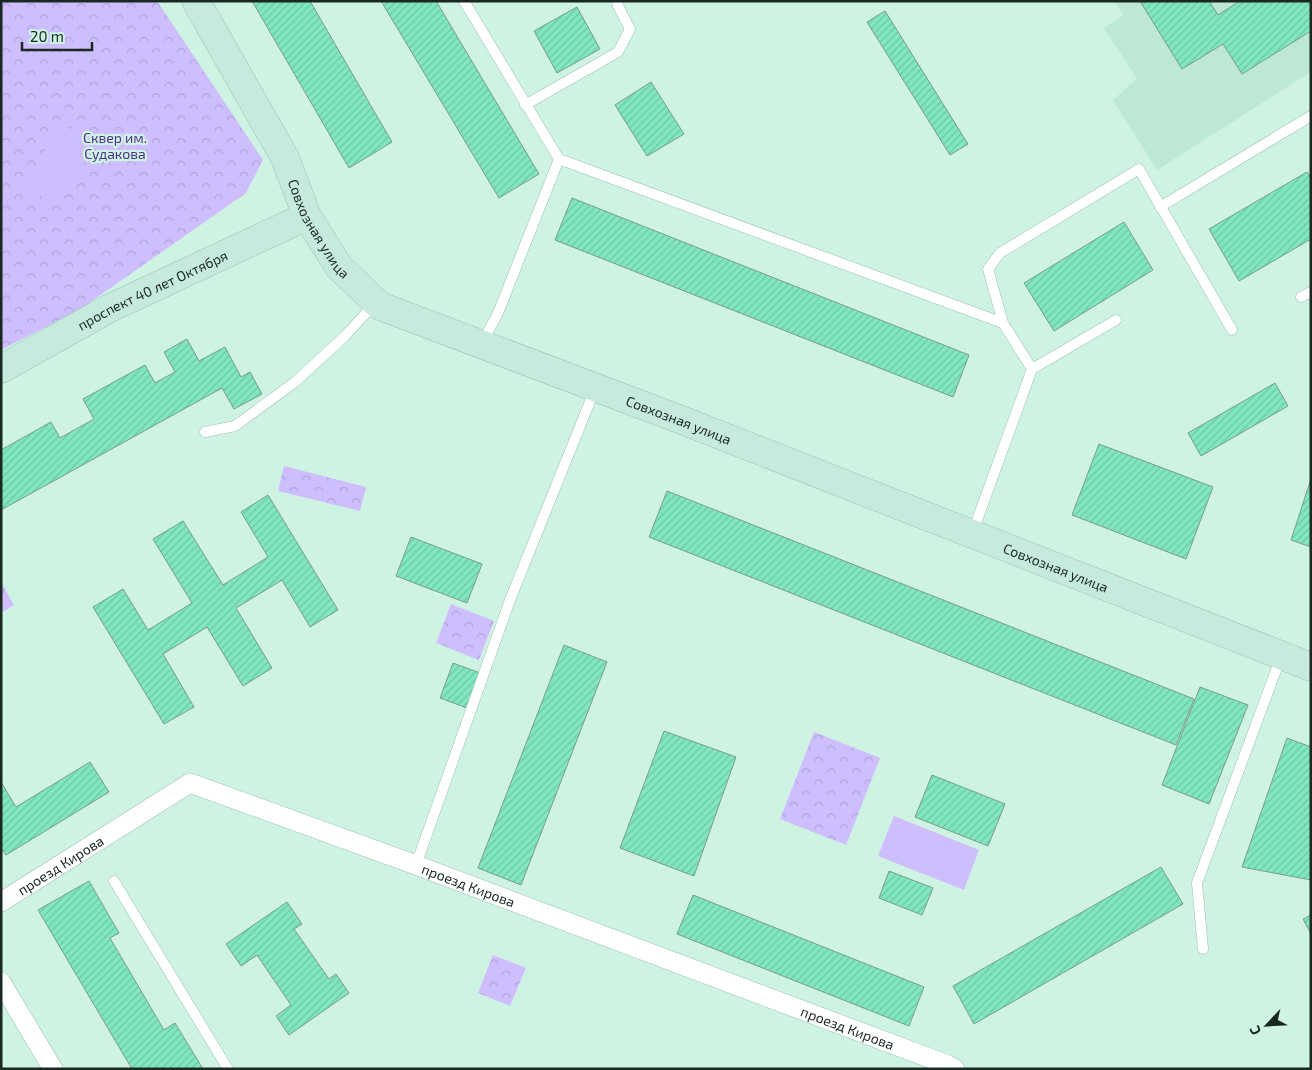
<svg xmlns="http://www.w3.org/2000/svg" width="1312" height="1070" viewBox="0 0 1312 1070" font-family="'Exo 2',sans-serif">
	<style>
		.built { fill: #bce8d5 }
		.forest { fill: url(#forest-crowns) }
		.pitch { fill: #cebefd }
		.building { fill: url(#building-hatch); stroke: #7a9c8e }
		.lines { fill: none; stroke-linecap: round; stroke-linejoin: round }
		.lane-casing { stroke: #9ec1b2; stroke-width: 11 }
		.street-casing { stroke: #9ec1b2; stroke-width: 20 }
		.secondary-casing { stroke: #9ec1b2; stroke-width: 29 }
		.lane { stroke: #fff; stroke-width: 10 }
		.street { stroke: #fff; stroke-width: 19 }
		.secondary { stroke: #c7eade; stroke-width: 28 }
		.labels { text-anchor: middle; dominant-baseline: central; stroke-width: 4.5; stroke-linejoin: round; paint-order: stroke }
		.park-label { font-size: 14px; fill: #503089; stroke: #cef3e3 }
		.street-label { font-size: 14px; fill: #1a2822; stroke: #cef3e3 }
	</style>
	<defs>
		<pattern id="forest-crowns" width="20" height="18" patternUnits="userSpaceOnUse" patternTransform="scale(1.25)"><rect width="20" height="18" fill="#cebefd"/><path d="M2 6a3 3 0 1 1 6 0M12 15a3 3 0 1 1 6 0" fill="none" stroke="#b0a3d9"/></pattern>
		<pattern id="building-hatch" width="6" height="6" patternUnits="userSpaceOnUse" patternTransform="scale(1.25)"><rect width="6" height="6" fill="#80e7c0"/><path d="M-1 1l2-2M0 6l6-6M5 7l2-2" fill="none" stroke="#6ec6a5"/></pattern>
	</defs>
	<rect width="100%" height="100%" fill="#cef3e3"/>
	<path class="built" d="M 1115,1 L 1311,1 L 1311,72 L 1157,170 L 1113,100 L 1137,79 L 1104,28 L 1123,15 Z"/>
	<path class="forest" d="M 1,1 L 157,1 L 263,160 L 246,193 L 79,310 L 1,350 Z
		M 284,466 L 366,487 L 360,511 L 278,491 Z
		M 1,582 L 14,605 L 1,613 Z
		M 451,604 L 494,621 L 479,660 L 436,643 Z
		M 814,732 L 880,758 L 846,845 L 780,819 Z
		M 493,955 L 526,968 L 510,1006 L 478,993 Z"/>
	<path class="pitch" d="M 61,123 L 96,143 L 58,206 L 24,185 Z
		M 894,816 L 979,850 L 964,890 L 878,856 Z"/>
	<path class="building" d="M 252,1 L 310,1 L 392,142 L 349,168 Z
		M 381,1 L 436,1 L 539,174 L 499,198 Z
		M 1140,1 L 1209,1 L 1218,15 L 1240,1 L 1311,1 L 1311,31 L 1242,74 L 1223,44 L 1182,69 Z
		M 577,7 L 600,49 L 557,73 L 534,31 Z
		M 885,11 L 968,144 L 950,155 L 867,22 Z
		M 651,82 L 684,134 L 647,156 L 615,105 Z
		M 1307,172 L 1311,178 L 1311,239 L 1239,281 L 1209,229 Z
		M 572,198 L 969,355 L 953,397 L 555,240 Z
		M 1124,222 L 1153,270 L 1054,331 L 1024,283 Z
		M 187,339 L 199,361 L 225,347 L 241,377 L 250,372 L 262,394 L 234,409 L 222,388 L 1,510 L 1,450 L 51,422 L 60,438 L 94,419 L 83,399 L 145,365 L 155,383 L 175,372 L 164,352 Z
		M 1275,383 L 1288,406 L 1201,456 L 1188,433 Z
		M 1099,444 L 1213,487 L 1186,559 L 1072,515 Z
		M 1311,479 L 1311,547 L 1291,540 Z
		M 667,491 L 1194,699 L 1176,745 L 649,537 Z
		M 268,495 L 338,610 L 310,627 L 282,580 L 236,608 L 272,668 L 243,686 L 207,627 L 163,654 L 194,707 L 164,724 L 93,607 L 123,589 L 148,630 L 192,603 L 153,539 L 183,521 L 223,585 L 268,557 L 241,512 Z
		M 411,537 L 482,564 L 467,603 L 396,576 Z
		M 564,645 L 607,662 L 521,885 L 478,868 Z
		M 453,663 L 480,673 L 467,708 L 440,698 Z
		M 1200,687 L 1248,705 L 1209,804 L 1162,785 Z
		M 664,731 L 736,757 L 694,876 L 620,848 Z
		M 1287,738 L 1311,747 L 1311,880 L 1242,867 Z
		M 90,762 L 109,792 L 6,855 L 1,848 L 1,782 L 16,807 Z
		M 932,775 L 1005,804 L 988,846 L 915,817 Z
		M 1161,867 L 1183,904 L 974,1024 L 953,986 Z
		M 889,871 L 933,888 L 922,915 L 879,898 Z
		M 89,881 L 119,933 L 110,938 L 164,1030 L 175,1023 L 203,1069 L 132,1069 L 38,910 Z
		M 693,895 L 924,987 L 909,1026 L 677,934 Z
		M 287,902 L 302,924 L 294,929 L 329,979 L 336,974 L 349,993 L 289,1035 L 276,1016 L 291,1005 L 257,955 L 241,966 L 226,944 Z
		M 1311,915 L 1311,934 L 1303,919 Z"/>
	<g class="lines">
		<g class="lane-casing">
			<path id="lane" d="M 464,1 L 559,159 L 498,313 L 482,343
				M 525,105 L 618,52 L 630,29 L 618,6 L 617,1
				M 559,159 L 1003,323 L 1032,369
				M 1160,207 L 1311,116
				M 1301,297 L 1311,292
				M 1003,323 L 988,269 L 1000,253 L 1139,169 L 1232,330
				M 205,432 L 235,426 L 295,382 L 345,336 L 366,313 L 379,306
				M 972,534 L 1032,369 L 1116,320
				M 416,865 L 510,600 L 595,389
				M 114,881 L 228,1069
				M 1203,949 L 1197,883 L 1281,657"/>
		</g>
		<g class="street-casing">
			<g id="street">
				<path id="s1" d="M 1,902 L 190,783 L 416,865 L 948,1065 L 955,1069"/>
				<path d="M 1,982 L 53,1069"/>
			</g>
		</g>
		<g class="secondary-casing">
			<g id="secondary">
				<path id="s2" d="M 196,1 L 285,158 L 307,216 L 339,267 L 380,306 L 679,419 L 1311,667"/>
				<path id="s3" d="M 1,369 L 110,308 L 307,216"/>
			</g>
		</g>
		<use href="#lane" class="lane"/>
		<use href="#street" class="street"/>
		<use href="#secondary" class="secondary"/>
	</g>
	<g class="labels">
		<g class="park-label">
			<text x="115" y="137">Сквер им.<tspan x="115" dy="16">Судакова</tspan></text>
		</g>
		<g class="street-label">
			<text stroke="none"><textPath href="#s2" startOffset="259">Совхозная улица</textPath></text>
			<text stroke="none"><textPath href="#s3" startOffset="171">проспект 40 лет Октября</textPath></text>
			<text stroke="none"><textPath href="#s2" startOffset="679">Совхозная улица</textPath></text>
			<text stroke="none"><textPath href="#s2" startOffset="1084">Совхозная улица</textPath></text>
			<text stroke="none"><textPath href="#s1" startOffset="70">проезд Кирова</textPath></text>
			<text stroke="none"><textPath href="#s1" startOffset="520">проезд Кирова</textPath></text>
			<text stroke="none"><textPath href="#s1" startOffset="925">проезд Кирова</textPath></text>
		</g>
	</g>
	<rect width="1312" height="1070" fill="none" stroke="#1a2822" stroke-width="5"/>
	<g transform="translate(1267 1025) rotate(245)" stroke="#cef3e3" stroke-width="4" paint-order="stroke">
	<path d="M0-4L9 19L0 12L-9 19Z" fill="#1a2822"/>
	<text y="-8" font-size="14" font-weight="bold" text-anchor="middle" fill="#1a2822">С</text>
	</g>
	<path d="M22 42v8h70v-8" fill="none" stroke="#1a2822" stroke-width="2.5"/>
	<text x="30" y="42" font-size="15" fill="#1a2822" stroke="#cef3e3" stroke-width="4" paint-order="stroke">20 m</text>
</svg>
